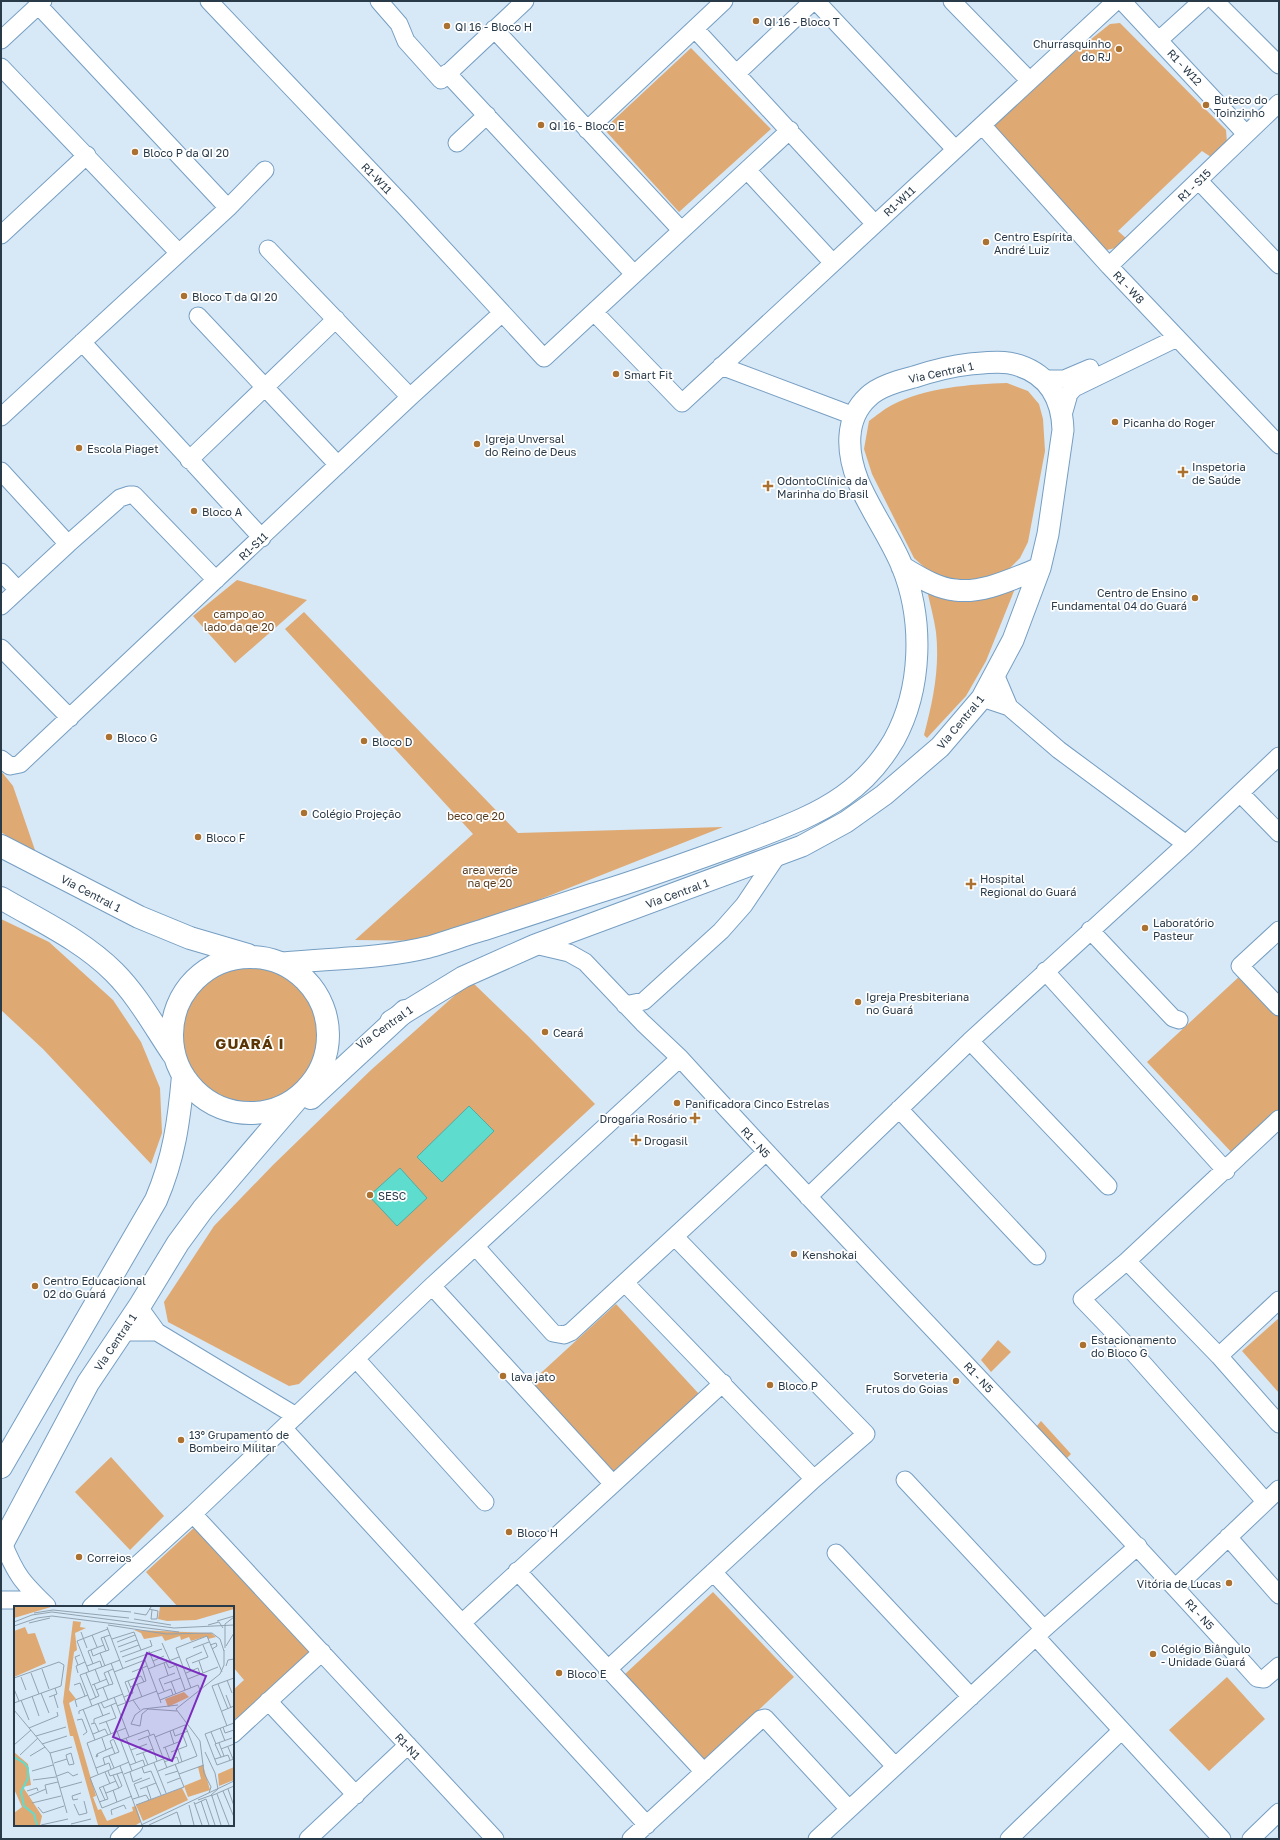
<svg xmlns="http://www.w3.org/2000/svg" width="1280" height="1840" viewBox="0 0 1280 1840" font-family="'Golos Text',sans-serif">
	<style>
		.green { fill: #dea973 }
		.water { fill: #5eddcf; stroke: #4eaca7 }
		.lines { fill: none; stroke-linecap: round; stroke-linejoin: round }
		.minor-casing { stroke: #759ec2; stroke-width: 19 }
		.tertiary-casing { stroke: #759ec2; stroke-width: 23 }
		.secondary-casing { stroke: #759ec2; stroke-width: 24 }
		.minor { stroke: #fff; stroke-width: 17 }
		.tertiary { stroke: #fff; stroke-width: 21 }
		.secondary { stroke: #fff; stroke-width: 22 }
		.poi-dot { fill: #ab7130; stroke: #fff; stroke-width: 1.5 }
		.labels { text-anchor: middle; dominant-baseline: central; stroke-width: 3.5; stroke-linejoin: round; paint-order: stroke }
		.poi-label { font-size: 11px; fill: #293a49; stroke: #fff; text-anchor: start }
		.street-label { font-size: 11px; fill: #293a49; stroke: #fff }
		.park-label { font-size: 11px; fill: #573b1e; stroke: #fff }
		.district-label { font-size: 15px; font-weight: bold; letter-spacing: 1px; fill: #5b3503; stroke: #fff }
		.inset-river { fill: none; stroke: #5eddcf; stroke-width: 2 }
		.inset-road { fill: none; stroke: #91a2b1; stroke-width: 1 }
		.view { fill: #7b2cbf; fill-opacity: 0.15; stroke: #7b2cbf; stroke-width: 2 }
		.inset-edge { fill: none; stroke: #293a49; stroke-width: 2 }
	</style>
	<rect width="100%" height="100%" fill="#d7e8f7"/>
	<path class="green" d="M 1120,23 L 1226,130 L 1227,143 L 1211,157 L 1202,151 L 1118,231 L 1128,240 L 1115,248 L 1107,250 L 1096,241 L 991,129 L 1026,91 L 1110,24 Z
		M 691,48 L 771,129 L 679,212 L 604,129 Z
		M 1007,383 L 1028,391 L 1039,404 L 1043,419 L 1045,451 L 1028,542 L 1020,558 L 1010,568 L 990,579 L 966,585 L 932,574 L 914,558 L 872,474 L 864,449 L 869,421 C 876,416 884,409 892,405 C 924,388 971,384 1007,383 Z
		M 237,580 L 307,600 L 235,663 L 193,616 Z
		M 1016,586 L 986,661 L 966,696 L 927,738 L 924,735 C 933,701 940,668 936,632 C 934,618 930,604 927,590 L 969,600 L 994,597 Z
		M 304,612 L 518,833 L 723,827 L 435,941 L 355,940 L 473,834 L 285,629 Z
		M 1,771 L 13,786 L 37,856 L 1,832 Z
		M 1,919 L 49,942 L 113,1000 L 141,1042 L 160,1088 L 162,1133 L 151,1164 L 43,1049 L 1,1010 Z
		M181 1035a69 69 0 1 1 138 0a69 69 0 1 1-138 0Z
		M 1241,975 L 1279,1016 L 1279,1114 L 1234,1155 L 1147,1062 Z
		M 471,981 L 528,1036 L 595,1104 L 427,1260 L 299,1384 L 289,1386 L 168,1322 L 164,1302 L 214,1226 L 273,1165 L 371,1070 Z
		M 616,1304 L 699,1394 L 614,1473 L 530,1383 Z
		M 1279,1318 L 1279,1393 L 1242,1351 Z
		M 998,1340 L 1011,1352 L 991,1372 L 981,1360 Z
		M 1041,1421 L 1071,1454 L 1066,1459 L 1036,1427 Z
		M 111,1457 L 164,1516 L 130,1550 L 75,1492 Z
		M 197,1525 L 314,1652 L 233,1726 L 233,1690 L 244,1680 L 233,1667 L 233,1607 L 178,1607 L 146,1572 Z
		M 713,1592 L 794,1677 L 705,1760 L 624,1675 Z
		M 1227,1677 L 1265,1719 L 1209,1771 L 1169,1730 Z"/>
	<path class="water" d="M 469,1106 L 494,1131 L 442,1182 L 417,1157 Z
		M 400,1168 L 427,1198 L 397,1226 L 369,1196 Z"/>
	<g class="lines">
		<g class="minor-casing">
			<path id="minor" d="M 209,1 L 404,206 L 544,358 L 790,130
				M 379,1 L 399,24 L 406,41 L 441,80 L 525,1
				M 816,1 L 955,149
				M 952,1 L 1029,80
				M 1122,1 L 1246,134
				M 1215,1 L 1279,65
				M 38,5 L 228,208
				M 494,29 L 681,230
				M 695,29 L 875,224
				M 1,40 L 43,1
				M 1159,40 L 1202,1
				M 1,67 L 178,252
				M 447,73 L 634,274
				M 737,73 L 813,1
				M 982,125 L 1109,266 L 1279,445
				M 587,130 L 724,1
				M 457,143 L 487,115
				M 747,170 L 833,263
				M 1199,181 L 1279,265
				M 1,235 L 87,155
				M 268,249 L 410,397
				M 1109,266 L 1279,103
				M 594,312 L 682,403 L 1116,1
				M 198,316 L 338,465
				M 82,342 L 262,538
				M 721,366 L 854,416
				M 1044,379 L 1064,379 L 1090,368
				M 1063,415 L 1069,394 L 1074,388 L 1177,338
				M 1,417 L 228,208 L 265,170
				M 189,460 L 336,319
				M 1,471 L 68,544
				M 1,572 L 18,590
				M 1,606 L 68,544 L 120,498 L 129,495 L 134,495 L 216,580
				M 1,648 L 70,718
				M 995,674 L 1009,707
				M 982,698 L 1009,707 L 1059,750 L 1186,844
				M 1,759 L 10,766 L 20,764 L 410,397 L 502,313
				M 1240,793 L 1279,833
				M 1090,930 L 1173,1018 L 1179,1020
				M 1279,930 L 1240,966 L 1279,1007
				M 1045,971 L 1226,1171
				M 625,1005 L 644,1001 L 721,931 L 744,905 L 777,856
				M 970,1041 L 1108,1186
				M 680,1058 C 870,1267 1069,1468 1257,1678 L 1264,1679 L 1279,1666
				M 899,1109 L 1037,1256
				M 808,1197 L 970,1041 L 1186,844 L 1279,756
				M 476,1247 L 553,1333 L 564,1335 L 571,1332 L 765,1153
				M 1127,1261 L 1219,1356 L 1279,1300
				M 625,1283 L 814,1479
				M 432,1286 L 613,1484
				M 139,1307 L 157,1332 L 296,1416
				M 122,1332 L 157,1332
				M 1219,1356 L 1279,1424
				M 357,1360 L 485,1502
				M 284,1429 L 647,1825
				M 905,1480 L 1044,1629
				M 1265,1501 L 1132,1351 L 1082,1299 L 1127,1261 L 1279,1119
				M 193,1514 L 495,1839
				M 1228,1537 L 1279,1595
				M 3,1543 C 16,1575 22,1582 47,1606
				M 836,1553 L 971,1697
				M 517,1571 L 704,1772
				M 713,1572 L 895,1766
				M 1175,1588 L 1279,1489
				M 1,1600 L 27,1600 L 44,1605
				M 91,1607 L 193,1514 L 432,1286 L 680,1058 L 643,1023 L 585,962 L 569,953 L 535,945
				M 463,1622 L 723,1383
				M 1036,1637 L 1222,1839
				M 607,1670 L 814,1479 L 866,1434 L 675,1237
				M 268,1701 L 356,1795
				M 233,1734 L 322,1652
				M 119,1839 L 134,1825
				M 308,1839 L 408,1745
				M 631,1839 L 761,1719 L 765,1718 L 849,1809
				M 817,1839 L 1044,1629 L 1138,1546
				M 1009,1839 L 1121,1731
				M 1251,1839 L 1279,1812"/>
		</g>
		<g class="tertiary-casing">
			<path id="tertiary" d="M 902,567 C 918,576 935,588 955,590 C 983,594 1014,578 1040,568
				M 283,963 C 332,958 381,959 429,947 C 447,942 465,935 483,930 C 520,918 557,906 593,894 C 646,878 698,859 750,840 C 781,828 815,816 843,796 C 863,782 881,762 894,740 C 922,689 924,620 902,566 C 890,537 870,510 858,481 C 847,453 844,419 868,397 C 879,386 899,381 914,377 C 932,371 952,366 970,364 C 982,363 997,361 1009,363 C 1045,370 1062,395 1063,430 L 1048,534 L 1040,568 L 1013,640 L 982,698 L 940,747 L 884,795 L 846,822 L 802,846 L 535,945 L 463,977 L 391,1021"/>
		</g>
		<g class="secondary-casing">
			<path id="secondary" d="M 1,846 L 139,917 L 190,938 L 248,955
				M 1,898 C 40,921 82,940 114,972 C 138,996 154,1026 173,1054
				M172 1035a78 78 0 1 1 156 0a78 78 0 1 1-156 0Z
				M 311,1098 L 405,1011
				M 1,1467 L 156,1200 C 174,1158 179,1121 183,1076
				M 1,1546 L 88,1383 L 139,1307 L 178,1243 L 203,1209 L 298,1098"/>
		</g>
		<use href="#minor" class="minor"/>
		<use href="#tertiary" class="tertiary"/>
		<use href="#secondary" class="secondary"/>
	</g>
	<g class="poi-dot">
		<circle cx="756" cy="21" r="4"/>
		<circle cx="447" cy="26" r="4"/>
		<circle cx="1119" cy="49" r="4"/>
		<circle cx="1206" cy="105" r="4"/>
		<circle cx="541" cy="125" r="4"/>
		<circle cx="135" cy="152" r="4"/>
		<circle cx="986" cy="242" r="4"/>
		<circle cx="184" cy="296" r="4"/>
		<circle cx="616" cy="374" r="4"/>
		<circle cx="1115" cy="422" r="4"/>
		<circle cx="477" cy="444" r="4"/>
		<circle cx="79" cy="448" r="4"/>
		<path d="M1181 466h4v4h4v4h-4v4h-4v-4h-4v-4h4z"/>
		<path d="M766 480h4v4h4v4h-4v4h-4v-4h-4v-4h4z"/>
		<circle cx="194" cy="511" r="4"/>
		<circle cx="1195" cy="598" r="4"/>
		<circle cx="109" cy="737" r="4"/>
		<circle cx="364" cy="741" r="4"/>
		<circle cx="304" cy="813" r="4"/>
		<circle cx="198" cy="837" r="4"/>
		<path d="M969 878h4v4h4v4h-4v4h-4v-4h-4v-4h4z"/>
		<circle cx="1145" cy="928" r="4"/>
		<circle cx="858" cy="1002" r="4"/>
		<circle cx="545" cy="1032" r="4"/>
		<circle cx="677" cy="1103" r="4"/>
		<path d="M693 1112h4v4h4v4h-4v4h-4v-4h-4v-4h4z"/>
		<path d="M634 1134h4v4h4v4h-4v4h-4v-4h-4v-4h4z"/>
		<circle cx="370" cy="1195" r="4"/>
		<circle cx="794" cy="1254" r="4"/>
		<circle cx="35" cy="1286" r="4"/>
		<circle cx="1083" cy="1345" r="4"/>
		<circle cx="503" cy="1376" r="4"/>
		<circle cx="956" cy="1381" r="4"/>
		<circle cx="770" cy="1385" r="4"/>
		<circle cx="181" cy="1440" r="4"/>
		<circle cx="509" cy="1532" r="4"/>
		<circle cx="79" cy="1557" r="4"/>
		<circle cx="1229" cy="1583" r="4"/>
		<circle cx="1153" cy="1654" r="4"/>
		<circle cx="559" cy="1673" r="4"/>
	</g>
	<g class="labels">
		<g class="poi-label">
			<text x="764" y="21">QI 16 - Bloco T</text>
			<text x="455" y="26">QI 16 - Bloco H</text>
			<text x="1111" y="43" text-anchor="end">Churrasquinho<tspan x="1111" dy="13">do RJ</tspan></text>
			<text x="1214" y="99">Buteco do<tspan x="1214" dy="13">Toinzinho</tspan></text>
			<text x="549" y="125">QI 16 - Bloco E</text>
			<text x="143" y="152">Bloco P da QI 20</text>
			<text x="994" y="236">Centro Espírita<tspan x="994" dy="13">André Luiz</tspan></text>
			<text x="192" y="296">Bloco T da QI 20</text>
			<text x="624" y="374">Smart Fit</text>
			<text x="1123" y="422">Picanha do Roger</text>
			<text x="485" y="438">Igreja Unversal<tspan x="485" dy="13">do Reino de Deus</tspan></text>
			<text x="87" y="448">Escola Piaget</text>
			<text x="1192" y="466">Inspetoria<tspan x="1192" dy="13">de Saúde</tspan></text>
			<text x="777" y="480">OdontoClínica da<tspan x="777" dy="13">Marinha do Brasil</tspan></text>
			<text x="202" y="511">Bloco A</text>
			<text x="1187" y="592" text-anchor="end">Centro de Ensino<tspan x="1187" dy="13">Fundamental 04 do Guará</tspan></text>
			<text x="117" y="737">Bloco G</text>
			<text x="372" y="741">Bloco D</text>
			<text x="312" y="813">Colégio Projeção</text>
			<text x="206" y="837">Bloco F</text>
			<text x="980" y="878">Hospital<tspan x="980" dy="13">Regional do Guará</tspan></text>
			<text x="1153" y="922">Laboratório<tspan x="1153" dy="13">Pasteur</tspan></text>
			<text x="866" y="996">Igreja Presbiteriana<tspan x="866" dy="13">no Guará</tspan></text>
			<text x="553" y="1032">Ceará</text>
			<text x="685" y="1103">Panificadora Cinco Estrelas</text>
			<text x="687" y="1118" text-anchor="end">Drogaria Rosário</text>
			<text x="644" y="1140">Drogasil</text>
			<text x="378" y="1195">SESC</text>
			<text x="802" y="1254">Kenshokai</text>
			<text x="43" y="1280">Centro Educacional<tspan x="43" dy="13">02 do Guará</tspan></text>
			<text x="1091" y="1339">Estacionamento<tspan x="1091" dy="13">do Bloco G</tspan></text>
			<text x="948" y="1375" text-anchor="end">Sorveteria<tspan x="948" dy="13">Frutos do Goias</tspan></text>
			<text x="511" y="1376">lava jato</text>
			<text x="778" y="1385">Bloco P</text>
			<text x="189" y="1434">13º Grupamento de<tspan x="189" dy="13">Bombeiro Militar</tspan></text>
			<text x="517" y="1532">Bloco H</text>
			<text x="87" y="1557">Correios</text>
			<text x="1221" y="1583" text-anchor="end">Vitória de Lucas</text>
			<text x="1161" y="1648">Colégio Biângulo<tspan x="1161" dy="13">- Unidade Guará</tspan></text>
			<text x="567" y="1673">Bloco E</text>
		</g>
		<g class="street-label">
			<text transform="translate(1185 67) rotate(47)">R1 - W12</text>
			<text transform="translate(377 178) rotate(46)">R1-W11</text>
			<text transform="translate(1194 185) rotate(-44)">R1 - S15</text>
			<text transform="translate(899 201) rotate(-43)">R1-W11</text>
			<text transform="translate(1129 287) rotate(47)">R1 - W8</text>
			<text transform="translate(941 372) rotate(-12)">Via Central 1</text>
			<text transform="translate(253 546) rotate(-43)">R1-S11</text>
			<text transform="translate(960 722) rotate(-50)">Via Central 1</text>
			<text transform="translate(91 893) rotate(28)">Via Central 1</text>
			<text transform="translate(677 893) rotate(-20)">Via Central 1</text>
			<text transform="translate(384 1027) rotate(-35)">Via Central 1</text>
			<text transform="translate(756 1142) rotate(48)">R1 - N5</text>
			<text transform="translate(115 1342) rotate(-56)">Via Central 1</text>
			<text transform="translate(979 1377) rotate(47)">R1 - N5</text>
			<text transform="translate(1200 1614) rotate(48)">R1 - N5</text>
			<text transform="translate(408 1746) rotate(47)">R1-N1</text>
		</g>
		<g class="park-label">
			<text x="239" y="613">campo ao<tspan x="239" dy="13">lado da qe 20</tspan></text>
			<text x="476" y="815">beco qe 20</text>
			<text x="490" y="869">area verde<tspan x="490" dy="13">na qe 20</tspan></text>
		</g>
		<g class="district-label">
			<text x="250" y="1043">GUARÁ I</text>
		</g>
	</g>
	<g transform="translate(14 1606)">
		<rect width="220" height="220" fill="#d7e8f7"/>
		<path d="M 0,1 L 37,1 L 0,12 ZM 146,1 L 220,1 L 220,3 L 182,14 L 153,15 L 144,13 ZM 59,15 L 67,16 L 66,21 L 72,22 L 61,27 L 63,44 L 60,46 L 55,84 L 62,93 L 55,97 L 82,190 L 79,191 L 84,204 L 87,203 L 93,215 L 119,205 L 118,201 L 122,200 L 127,216 L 122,219 L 84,219 L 59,130 L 56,130 L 49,96 ZM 11,21 L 14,28 L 21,27 L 32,57 L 0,71 L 0,25 ZM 120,24 L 197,27 L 202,31 L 194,33 L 193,30 L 177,35 L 175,31 L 167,34 L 166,30 L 151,35 L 148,30 L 130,33 L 127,27 ZM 170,86 L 175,91 L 154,101 L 151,93 ZM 0,146 L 14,158 L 17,179 L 9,181 L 28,210 L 26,219 L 0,219 L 0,207 L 8,201 L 0,183 ZM 189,159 L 196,184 L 174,191 L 170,180 L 187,173 L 184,161 ZM 220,161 L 220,174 L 205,180 L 204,168 ZM 168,182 L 174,194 L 129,215 L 122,199 Z" fill="#dea973"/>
		<path class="inset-river" d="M 0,151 L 10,157 L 14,162 L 14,172 L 7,186 L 10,200 L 20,208 L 23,219"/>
		<path class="inset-road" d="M 84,3 L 117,6M 135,3 L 144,5 L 143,13 L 137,13 L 138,4M 20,7 L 39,4 L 115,12M 120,7 L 132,9 L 137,1M 120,13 L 157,19M 203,15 L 220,10M 0,16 L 18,9 L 38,6 L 160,22 L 220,19M 15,17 L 36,12M 94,19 L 152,28 L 198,27 L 206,33 L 210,45M 194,19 L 205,16 L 209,22M 0,20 L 23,12 L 38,10 L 165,26M 93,21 L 109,63M 67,26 L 73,42M 78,29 L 83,41M 90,31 L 95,44 L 86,47 L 91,60M 98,33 L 120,26 L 127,44M 103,36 L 121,29M 148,37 L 156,55M 196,39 L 202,37 L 203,40 L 198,43M 212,40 L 220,27M 104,41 L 123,34M 179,42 L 195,36M 211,42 L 211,18 L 220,11M 77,44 L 79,50 L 86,47M 92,45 L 87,32 L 96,29M 135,45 L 141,60M 106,46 L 125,39M 136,47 L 148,43M 108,51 L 138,40 L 136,34M 139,55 L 150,50M 185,55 L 189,67M 111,56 L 136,47M 152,56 L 155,62 L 162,59M 97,57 L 112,97M 150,57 L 154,69M 178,57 L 194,51 L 189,39M 79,58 L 74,45 L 90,39M 64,59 L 61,51 L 66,49M 162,59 L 171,84M 73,60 L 86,55 L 88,61M 212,60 L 214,54 L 220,53M 28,63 L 35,83M 81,63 L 86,76M 134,63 L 165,51M 94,65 L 99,78 L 95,79M 177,65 L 172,53 L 188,46M 75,66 L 63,35 L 94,23M 100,66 L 131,54 L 146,94M 118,66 L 133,60M 17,67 L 25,88M 64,67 L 62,60 L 71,56M 72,67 L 82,92M 172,67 L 184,62 L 186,68M 7,71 L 12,84M 0,72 L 45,56 L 50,59 L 47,80 L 0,97M 174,73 L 204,61M 213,74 L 218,87M 157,75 L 162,88M 123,78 L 128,91M 150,78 L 167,72M 204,78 L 214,103M 60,79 L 66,77 L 71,90M 78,79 L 93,73M 89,81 L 94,94M 116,81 L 132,75 L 128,62M 177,82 L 162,42 L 193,30 L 208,66M 0,83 L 5,95M 82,84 L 95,79 L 90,67 L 99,63M 150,85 L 145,73 L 161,67M 27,87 L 35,107M 144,88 L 157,83 L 159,89M 40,89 L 44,102M 116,89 L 111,76 L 127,70 L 130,76M 212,89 L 217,102M 18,90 L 25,110M 35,91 L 43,88 L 41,82M 100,91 L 115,131M 110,91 L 119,87 L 114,75M 7,94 L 15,114M 76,94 L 85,90 L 80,78M 119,94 L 126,104M 87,96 L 90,102 L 102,97M 84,97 L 89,110M 147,97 L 146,94 L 184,79 L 186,84M 78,100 L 66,69 L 106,54M 103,100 L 143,85M 63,101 L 61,94 L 74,89M 69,103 L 81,134M 0,104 L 36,147 L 53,207M 163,105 L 134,103 L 128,108 L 126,120 L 117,118 L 121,109 L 129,103 L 164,99M 208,105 L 220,100M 65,108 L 65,105 L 109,88M 63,114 L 68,113 L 73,126 L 69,129M 92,115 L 97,128M 80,117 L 80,113 L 96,107M 77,118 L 81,117 L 85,126M 85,118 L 102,112 L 97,99M 213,120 L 198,80 L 220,72M 209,121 L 211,127 L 220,124M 15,122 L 44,110 L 43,106M 206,122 L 211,135M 159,124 L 161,130 L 174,125M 103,125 L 118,165M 156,125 L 160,138M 197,126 L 202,138M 79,128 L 91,123 L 94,129M 22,130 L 52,121M 134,130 L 139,143M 141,131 L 171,119 L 183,150 L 144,165M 88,132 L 92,144M 112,132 L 122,157M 100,133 L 96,135 L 101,148M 107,134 L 134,124 L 136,129M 124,134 L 140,128 L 153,162M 205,137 L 210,150M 28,138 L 53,130M 201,138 L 218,132M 201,138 L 207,151M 0,139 L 17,124M 151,141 L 156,154M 214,141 L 219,153M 149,142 L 167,135M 164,143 L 168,156M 207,143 L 220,138M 117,144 L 133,138M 157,146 L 173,140 L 168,127M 191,146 L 201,167 L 204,183 L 197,189M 36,147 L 58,141M 129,147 L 134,159M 83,148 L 82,151 L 84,150 L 83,148 L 99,141M 6,149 L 24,132M 122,149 L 139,143 L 143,155M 16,150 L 31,141M 95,150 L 100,162M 201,153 L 214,149 L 216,154M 115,156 L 76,172 L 88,202 L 118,190M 150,156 L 163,151 L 165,157M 40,157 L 53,153 L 55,159 L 60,158 L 57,147 L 52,149 L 53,153M 140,157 L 152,187M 91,159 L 89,152 L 105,146 L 100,134M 116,159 L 129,154 L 131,160M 203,159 L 191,128 L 220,117M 203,159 L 220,153M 106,160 L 128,219M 128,161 L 130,167 L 137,165M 82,162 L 95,157 L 97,163M 18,165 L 39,159M 94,165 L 96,170 L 109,166M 137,165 L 147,189M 91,166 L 96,178M 116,166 L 119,176 L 128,172M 84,168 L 73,137 L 112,122M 103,168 L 108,180 L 105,182M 110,168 L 149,153M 165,168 L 190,159M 151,169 L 164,165M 43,170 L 54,166 L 59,170 L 64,168M 19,174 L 42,171M 153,177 L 166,172M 133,181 L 137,193M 46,182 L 68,176M 86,183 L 91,194M 126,183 L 142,177M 214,183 L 220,200M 87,184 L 85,182 L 102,175M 99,184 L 103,196M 13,185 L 23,182 L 24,185M 209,185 L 220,211M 92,187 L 105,182 L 99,169M 195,187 L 197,181 L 190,167 L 186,135 L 162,103 L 206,68 L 210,59 L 210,44M 33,188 L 31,179 L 44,176M 203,188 L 215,219M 15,190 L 32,183M 197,190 L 220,180M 198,190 L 207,219M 125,191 L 120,178 L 136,172M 64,193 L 59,194 L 58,190 L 67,187M 119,193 L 132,189 L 135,194M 192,193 L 201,219M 184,194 L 198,189M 187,195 L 195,219M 85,196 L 94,193 L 89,180M 180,196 L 188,219M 18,197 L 47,190M 60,198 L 65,209 L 73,207 L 70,195M 181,198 L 192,193M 122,199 L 170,181 L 161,158M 175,199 L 180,219M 24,201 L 29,207 L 50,200M 163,206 L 167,219M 98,209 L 97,204 L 110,199 L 112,203M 57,218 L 77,213M 27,219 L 54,213M 127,219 L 220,175M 135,219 L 163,206"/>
		<path class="view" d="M 133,47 L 192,70 L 158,155 L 99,131 Z"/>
		<rect width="220" height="220" class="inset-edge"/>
	</g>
	<rect width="1280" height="1840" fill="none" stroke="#293a49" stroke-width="4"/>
</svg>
